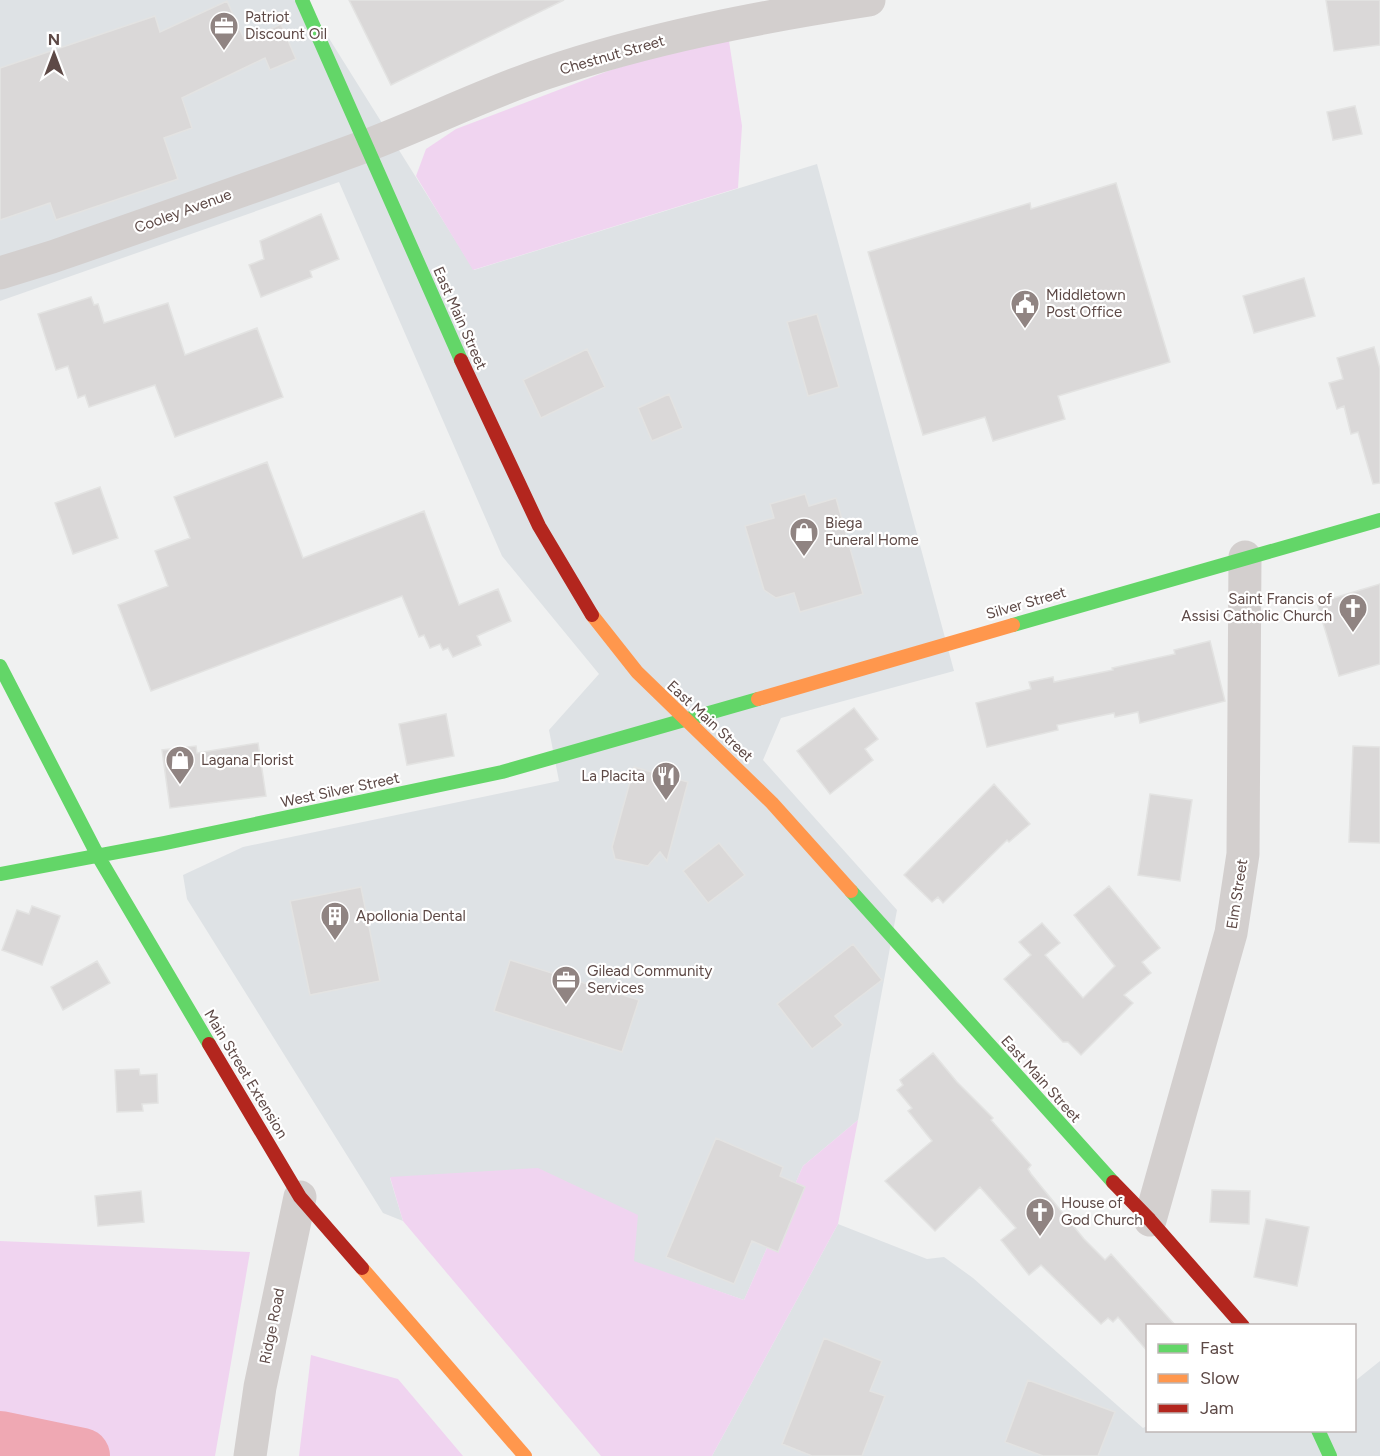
<svg xmlns="http://www.w3.org/2000/svg" width="1380" height="1456" viewBox="0 0 1380 1456" font-family="Figtree,sans-serif">
	<style>
		.commercial { fill: #dee2e5 }
		.green { fill: #f0d4f0 }
		.lines { fill: none; stroke-linecap: round; stroke-linejoin: round }
		.river { stroke: #efa8b3; stroke-width: 56 }
		.building { fill: #dad8d8; stroke: #e3e3e2; stroke-width: 1.5 }
		.street { stroke: #d3cfce; stroke-width: 33 }
		.fast { stroke: #63d668; stroke-width: 14 }
		.slow { stroke: #ff974d; stroke-width: 14 }
		.jam { stroke: #b3261e; stroke-width: 14 }
		.labels { text-anchor: middle; dominant-baseline: central; stroke-width: 4.5; stroke-linejoin: round; paint-order: stroke }
		.poi-label { font-size: 15px; fill: #5d4946; stroke: #fff; text-anchor: start }
		.street-label { font-size: 15px; fill: #5d4946; stroke: #fff }
	</style>
	<rect width="100%" height="100%" fill="#f0f1f1"/>
	<path class="commercial" d="M 0,0 L 305,0 L 474,270 L 817,164 L 954,671 L 781,718 L 763,760 L 897,910 L 858,1120 L 803,1166 L 744,1300 L 390,1178 L 403,1221 L 383,1213 L 187,899 L 183,875 L 243,847 L 559,781 L 549,730 L 599,674 L 502,556 L 339,182 L 0,301 Z
		M 838,1224 L 927,1259 L 944,1257 L 973,1278 L 1143,1428 L 1147,1426 L 1148,1430 L 1354,1430 L 1355,1381 L 1380,1361 L 1380,1456 L 712,1456 Z"/>
	<path class="green" d="M 711,39 L 729,41 L 742,126 L 738,188 L 473,270 L 416,176 L 426,149 L 456,129 L 608,71 Z
		M 858,1120 L 838,1224 L 712,1456 L 601,1456 L 403,1221 L 390,1177 L 538,1168 L 638,1215 L 634,1261 L 744,1300 L 803,1166 Z
		M 0,1241 L 250,1252 L 215,1456 L 0,1456 Z
		M 311,1355 L 398,1379 L 463,1456 L 299,1456 Z"/>
	<g class="lines">
		<path class="river" d="M 0,1439 L 82,1456"/>
	</g>
	<path class="building" d="M 349,0 L 564,0 L 391,85 Z
		M 1326,0 L 1380,0 L 1380,45 L 1334,51 Z
		M 227,1 L 245,41 L 281,24 L 296,59 L 270,70 L 265,58 L 182,98 L 192,128 L 164,138 L 178,179 L 56,220 L 50,203 L 0,220 L 0,68 L 155,16 L 160,32 Z
		M 1355,106 L 1362,134 L 1333,140 L 1327,112 Z
		M 1116,183 L 1170,362 L 1058,396 L 1065,419 L 993,441 L 985,417 L 923,435 L 868,252 L 1030,203 L 1031,209 Z
		M 321,214 L 339,259 L 310,271 L 312,277 L 261,297 L 249,265 L 264,259 L 260,241 Z
		M 1304,278 L 1315,316 L 1254,333 L 1243,296 Z
		M 91,297 L 94,305 L 98,304 L 104,323 L 168,303 L 185,355 L 257,328 L 283,397 L 175,437 L 155,385 L 89,407 L 85,395 L 78,398 L 68,366 L 56,370 L 38,314 Z
		M 817,314 L 839,387 L 808,396 L 787,322 Z
		M 1374,347 L 1380,369 L 1380,483 L 1373,484 L 1358,432 L 1351,434 L 1344,406 L 1337,409 L 1329,383 L 1343,379 L 1337,358 Z
		M 587,349 L 605,387 L 541,418 L 523,380 Z
		M 669,394 L 683,428 L 652,441 L 638,408 Z
		M 267,462 L 303,558 L 424,511 L 459,605 L 498,589 L 511,621 L 477,636 L 481,645 L 453,657 L 448,648 L 443,650 L 440,644 L 430,648 L 424,635 L 419,637 L 402,596 L 151,691 L 118,605 L 168,586 L 155,551 L 190,538 L 174,497 Z
		M 100,487 L 118,538 L 73,554 L 55,503 Z
		M 805,494 L 809,506 L 836,498 L 863,594 L 800,612 L 794,593 L 776,598 L 764,590 L 745,526 L 774,518 L 770,504 Z
		M 1380,584 L 1380,664 L 1339,676 L 1317,603 Z
		M 1210,641 L 1225,701 L 1140,723 L 1138,712 L 1115,717 L 1114,713 L 1057,725 L 1058,730 L 987,747 L 976,703 L 1031,689 L 1029,682 L 1053,677 L 1054,682 L 1113,670 L 1112,668 L 1175,654 L 1174,650 Z
		M 854,708 L 878,739 L 865,749 L 873,760 L 830,794 L 797,751 Z
		M 446,714 L 454,756 L 407,765 L 399,724 Z
		M 258,743 L 266,796 L 170,808 L 162,750 L 196,746 L 197,753 Z
		M 1353,746 L 1380,747 L 1380,843 L 1349,842 Z
		M 634,767 L 688,782 L 667,861 L 660,852 L 648,866 L 615,859 L 612,847 Z
		M 994,784 L 1030,824 L 1009,842 L 1007,840 L 943,903 L 938,897 L 932,902 L 904,875 Z
		M 1150,794 L 1192,800 L 1180,881 L 1138,875 Z
		M 719,843 L 745,875 L 708,903 L 683,871 Z
		M 1109,886 L 1160,948 L 1142,962 L 1151,973 L 1124,995 L 1133,1003 L 1081,1055 L 1068,1042 L 1063,1042 L 1004,979 L 1031,955 L 1019,942 L 1042,923 L 1060,943 L 1045,955 L 1083,998 L 1115,966 L 1074,915 Z
		M 361,887 L 380,981 L 310,995 L 290,901 Z
		M 32,906 L 60,916 L 42,965 L 2,950 L 17,910 L 29,914 Z
		M 853,944 L 882,980 L 835,1016 L 843,1025 L 812,1049 L 777,1004 Z
		M 510,960 L 639,1000 L 622,1052 L 494,1011 Z
		M 97,961 L 110,983 L 63,1010 L 51,987 Z
		M 933,1053 L 957,1082 L 993,1118 L 991,1120 L 1031,1165 L 1028,1169 L 1031,1174 L 1084,1239 L 1105,1260 L 1111,1254 L 1176,1326 L 1148,1326 L 1148,1352 L 1118,1317 L 1113,1322 L 1108,1318 L 1101,1324 L 1041,1265 L 1029,1275 L 1001,1240 L 1016,1228 L 980,1187 L 935,1231 L 885,1181 L 932,1141 L 908,1111 L 912,1108 L 897,1090 L 903,1085 L 900,1080 Z
		M 139,1069 L 140,1075 L 157,1074 L 158,1103 L 142,1104 L 143,1111 L 117,1112 L 115,1070 Z
		M 716,1138 L 783,1167 L 780,1176 L 805,1187 L 778,1252 L 752,1241 L 734,1284 L 666,1257 Z
		M 1212,1190 L 1250,1191 L 1249,1224 L 1210,1222 Z
		M 141,1191 L 144,1222 L 98,1226 L 95,1196 Z
		M 1266,1219 L 1309,1227 L 1297,1286 L 1254,1277 Z
		M 824,1338 L 882,1361 L 870,1391 L 885,1396 L 862,1456 L 812,1456 L 782,1444 Z
		M 1028,1380 L 1115,1412 L 1098,1456 L 1043,1456 L 1005,1442 Z"/>
	<g class="lines">
		<path class="street" d="M 0,273 L 52,257 C 156,221 260,185 363,147 C 424,124 482,95 543,74 C 649,38 759,17 869,0
			M 1150,1220 L 1231,933 L 1243,854 L 1245,557
			M 250,1456 L 260,1387 L 300,1197"/>
		<path class="fast" d="M 302,0 L 461,360
			M 1013,625 L 1380,520
			M 0,666 L 98,856 L 209,1044
			M 0,874 L 165,843 L 502,772 L 758,699
			M 851,891 L 1113,1182
			M 1318,1430 L 1330,1456"/>
		<path class="slow" d="M 592,615 L 637,672 L 772,803 L 851,891
			M 758,699 L 1013,625
			M 362,1268 L 525,1456"/>
		<path class="jam" d="M 461,360 L 539,526 L 592,615
			M 209,1044 L 300,1197 L 362,1268
			M 1113,1182 L 1150,1220 L 1243,1326"/>
	</g>
	<defs>
		<g id="office-pin" transform="scale(1.5)"><path d="M0 17L-7.5 6A9.5 9.5 0 1 1 7.5 6Z" fill="#908482" stroke="#fff"/><path d="M-6-3h4V-5.5h4V-3h4V5H-6ZM-1-4.5V-3h2v-1.5ZM-6 0V1H6V0Z" fill="#fff"/></g>
		<g id="civic-pin" transform="scale(1.5)"><path d="M0 17L-7.5 6A9.5 9.5 0 1 1 7.5 6Z" fill="#908482" stroke="#fff"/><path d="M-.6-6.5H3V-4.5H.6V-3L4-1V1h2V6H-6V1h2V-1L-.6-3ZM-1.2 2.5V6h2.4V2.5Z" fill="#fff"/></g>
		<g id="shop-pin" transform="scale(1.5)"><path d="M0 17L-7.5 6A9.5 9.5 0 1 1 7.5 6Z" fill="#908482" stroke="#fff"/><path d="M-5-2.5h2.3a2.7 3.5 0 0 1 5.4 0H5L5.5 6h-11ZM-1.5-2.5h3a1.5 2.3 0 0 0-3 0Z" fill="#fff"/></g>
		<g id="church-pin" transform="scale(1.5)"><path d="M0 17L-7.5 6A9.5 9.5 0 1 1 7.5 6Z" fill="#908482" stroke="#fff"/><path d="M-1.2-6h2.4v3.5h3.3v2.4h-3.3V6h-2.4V-.1h-3.3v-2.4h3.3Z" fill="#fff"/></g>
		<g id="restaurant-pin" transform="scale(1.5)"><path d="M0 17L-7.5 6A9.5 9.5 0 1 1 7.5 6Z" fill="#908482" stroke="#fff"/><path d="M-5-6h1v4h1v-4h1v4h1v-4h1v5L-1.5 .5V6h-2V.5L-5-1ZM5-6V6H3V1.5H1.5Q1.5-4 5-6Z" fill="#fff"/></g>
		<g id="building-pin" transform="scale(1.5)"><path d="M0 17L-7.5 6A9.5 9.5 0 1 1 7.5 6Z" fill="#908482" stroke="#fff"/><path d="M-4-6H4V6H1V3H-1V6H-4ZM-2.5-4.3h1.7v1.8h-1.7ZM.8-4.3h1.7v1.8H.8ZM-2.5-1h1.7V.8h-1.7ZM.8-1h1.7V.8H.8Z" fill="#fff"/></g>
	</defs>
	<g fill-rule="evenodd">
		<use href="#office-pin" x="224" y="26"/>
		<use href="#civic-pin" x="1025" y="304"/>
		<use href="#shop-pin" x="804" y="532"/>
		<use href="#church-pin" x="1353" y="608"/>
		<use href="#shop-pin" x="180" y="760"/>
		<use href="#restaurant-pin" x="666" y="776"/>
		<use href="#building-pin" x="335" y="916"/>
		<use href="#office-pin" x="566" y="980"/>
		<use href="#church-pin" x="1040" y="1212"/>
	</g>
	<g class="labels">
		<g class="poi-label">
			<text x="245" y="17">Patriot<tspan x="245" dy="17">Discount Oil</tspan></text>
			<text x="1046" y="295">Middletown<tspan x="1046" dy="17">Post Office</tspan></text>
			<text x="825" y="523">Biega<tspan x="825" dy="17">Funeral Home</tspan></text>
			<text x="1332" y="599" text-anchor="end">Saint Francis of<tspan x="1332" dy="17">Assisi Catholic Church</tspan></text>
			<text x="201" y="760">Lagana Florist</text>
			<text x="645" y="776" text-anchor="end">La Placita</text>
			<text x="356" y="916">Apollonia Dental</text>
			<text x="587" y="971">Gilead Community<tspan x="587" dy="17">Services</tspan></text>
			<text x="1061" y="1203">House of<tspan x="1061" dy="17">God Church</tspan></text>
		</g>
		<g class="street-label">
			<text transform="translate(612 55) rotate(-16)">Chestnut Street</text>
			<text transform="translate(183 211) rotate(-20)">Cooley Avenue</text>
			<text transform="translate(460 318) rotate(66)">East Main Street</text>
			<text transform="translate(1026 603) rotate(-16)">Silver Street</text>
			<text transform="translate(710 721) rotate(43)">East Main Street</text>
			<text transform="translate(340 790) rotate(-12)">West Silver Street</text>
			<text transform="translate(1237 894) rotate(-81)">Elm Street</text>
			<text transform="translate(246 1074) rotate(59)">Main Street Extension</text>
			<text transform="translate(1041 1079) rotate(48)">East Main Street</text>
			<text transform="translate(272 1326) rotate(-79)">Ridge Road</text>
		</g>
	</g>
	<rect x="1146" y="1324" width="210" height="108" fill="#ffffff" stroke="#beb6b5" stroke-width="1.5"/>
	<rect x="1158" y="1344" width="30" height="9" fill="#63d668" stroke="#beb6b5" stroke-width="1.5"/>
	<text x="1200" y="1354" font-size="18" fill="#5d4946">Fast</text>
	<rect x="1158" y="1374" width="30" height="9" fill="#ff974d" stroke="#beb6b5" stroke-width="1.5"/>
	<text x="1200" y="1384" font-size="18" fill="#5d4946">Slow</text>
	<rect x="1158" y="1404" width="30" height="9" fill="#b3261e" stroke="#beb6b5" stroke-width="1.5"/>
	<text x="1200" y="1414" font-size="18" fill="#5d4946">Jam</text>
	<g transform="translate(54 54)" stroke="#ffffff" stroke-width="4.5" paint-order="stroke">
	<path d="M0-4.5L10 22L0 15L-10 22Z" fill="#5d4946"/>
	<text y="-9" font-size="16" font-weight="bold" text-anchor="middle" fill="#5d4946">N</text>
	</g>
</svg>
